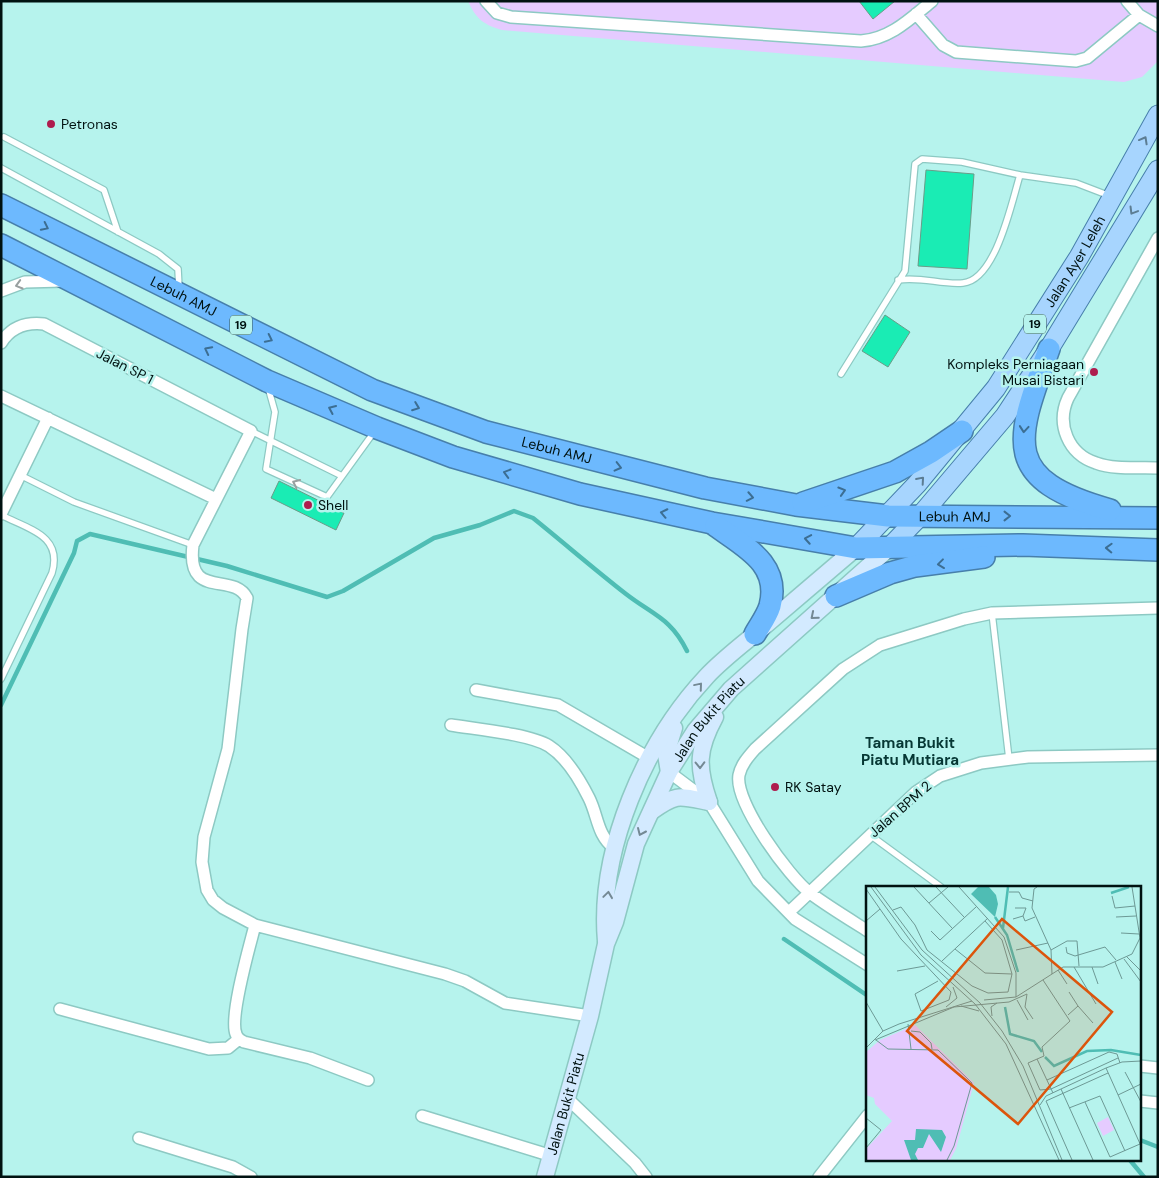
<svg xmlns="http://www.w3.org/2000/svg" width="1159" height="1178" viewBox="0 0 1159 1178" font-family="'DM Sans',sans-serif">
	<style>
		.green { fill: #e5cbff }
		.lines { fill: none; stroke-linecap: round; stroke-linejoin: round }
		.stream { stroke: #4fbdb4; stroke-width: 4.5 }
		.building { fill: #1aecb4; stroke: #699c88 }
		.lane-casing { stroke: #8dc9c3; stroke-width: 8 }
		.street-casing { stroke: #8dc9c3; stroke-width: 14 }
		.secondary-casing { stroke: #8dc9c3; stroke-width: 19 }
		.primary-casing { stroke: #477fab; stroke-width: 21 }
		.highway-casing { stroke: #477fab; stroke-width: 24 }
		.lane { stroke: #fff; stroke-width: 5.5 }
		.street { stroke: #fff; stroke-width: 11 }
		.secondary { stroke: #d3eaff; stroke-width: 16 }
		.primary { stroke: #a7d5fe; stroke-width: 19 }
		.highway { stroke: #6db9fe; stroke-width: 21 }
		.oneway { stroke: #5c7d93 }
		.oneway2 { stroke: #3c6e93 }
		.oneway3 { stroke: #99a0a0 }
		.oneway4 { stroke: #748994 }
		.poi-dot { fill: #ae1c4e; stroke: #b6f3ed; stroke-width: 2 }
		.labels { text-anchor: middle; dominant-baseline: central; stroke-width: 5; stroke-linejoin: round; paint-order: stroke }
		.shield { fill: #b6f3ed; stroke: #375653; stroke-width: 1 }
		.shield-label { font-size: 12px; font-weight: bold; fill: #001211 }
		.poi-label { font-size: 14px; fill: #001211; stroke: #b6f3ed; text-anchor: start }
		.street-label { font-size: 14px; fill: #001211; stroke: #b6f3ed }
		.neighbourhood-label { font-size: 15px; font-weight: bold; fill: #063734; stroke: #b6f3ed }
		.inset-river { fill: none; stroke: #4fbdb4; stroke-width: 2.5 }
		.inset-road { fill: none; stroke: #6d9995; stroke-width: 1 }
		.view { fill: #dc550c; fill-opacity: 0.15; stroke: #dc550c; stroke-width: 2.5 }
		.inset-edge { fill: none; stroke: #001211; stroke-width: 2.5 }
	</style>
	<rect width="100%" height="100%" fill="#b6f3ed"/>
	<path class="green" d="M 468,1 L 1158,1 L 1158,61 L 1142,77 L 1124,82 L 502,30 C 484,25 476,19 468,1 Z"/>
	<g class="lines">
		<path class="stream" d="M 1,705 L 74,553 L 77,541 L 90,534 L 227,566 L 327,597 L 343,591 L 434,538 L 480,525 L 514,511 L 533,518 C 564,543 594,569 626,594 C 653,615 671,618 687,651
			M 784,939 L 868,996
			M 1140,1140 L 1158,1147
			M 1129,1159 L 1144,1177"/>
	</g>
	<path class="building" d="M 859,1 L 895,1 L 873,19 Z
		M 926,170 L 974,174 L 967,269 L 918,266 Z
		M 885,315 L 910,332 L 888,367 L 862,351 Z
		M 279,481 L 344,513 L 336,530 L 271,498 Z"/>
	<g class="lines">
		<g class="lane-casing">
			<path id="lane" d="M 4,137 L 104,190 L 118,232
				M 1,168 L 159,254 L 178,269 L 179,288
				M 898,280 C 921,276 941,285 963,283 C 996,280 1012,201 1020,175
				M 841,374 L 905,271 L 915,164 L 922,159 L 962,162 L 1020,175 L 1076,183 L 1110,196
				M 268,387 L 275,412 L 266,469 L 327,497 L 374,432
				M 251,431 L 342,476
				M 20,475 L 74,502 L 193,545
				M 1,515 C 28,529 63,535 52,573 L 1,679
				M 992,613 L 1009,759
				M 870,835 L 941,887"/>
		</g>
		<g class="street-casing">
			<path id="street" d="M 486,1 L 497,13 L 511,17 L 861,41 C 890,39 910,19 932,1
				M 1127,1 L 1139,15 L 1158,26
				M 916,14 L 943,45 L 956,52 L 1076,61 L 1087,58 L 1139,15
				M 1158,238 L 1068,398 C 1056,424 1068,454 1096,463 C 1115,470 1138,467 1158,468
				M 1,291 L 25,282 L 63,281
				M 1,343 C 11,327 26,322 44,324 L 251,431 L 193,545 C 186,601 233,571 247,598 L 242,629 L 228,749 L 204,837 L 202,862 L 207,890 L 213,900 L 223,908 L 255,925 L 445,974 L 465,981 L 505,1003 L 590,1016
				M 1,396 L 216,499
				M 1,514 L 48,418
				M 476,690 L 558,705 L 649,758
				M 451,725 C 475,729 530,734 549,746 C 566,757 580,780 589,798 C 598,816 597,835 614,848
				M 669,772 L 709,802 L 758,881 L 795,919 L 868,965
				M 789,912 L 916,792 L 940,776 L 981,763 L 1028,757 L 1158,755
				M 255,925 C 250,945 229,1017 236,1034 C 237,1038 240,1040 244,1042 L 310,1058 L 368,1080
				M 868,931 C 849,919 829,907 810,893 C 789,877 734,802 739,775 C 741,765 748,757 755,749 L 843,669 L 880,645 L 964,619 L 992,613 L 1158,608
				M 60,1009 L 209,1049 L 228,1048 L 239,1039
				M 1140,1066 L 1158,1068
				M 568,1099 L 635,1163 L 646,1177
				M 1140,1101 L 1158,1103
				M 422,1116 L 552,1156
				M 139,1138 L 233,1167 L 251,1177
				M 819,1177 L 868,1115"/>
		</g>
		<g class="secondary-casing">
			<g id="secondary">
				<path d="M 669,772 L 666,754 L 674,728"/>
				<path d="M 709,802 C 697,767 697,750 715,717"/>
				<path d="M 652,811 C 677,793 679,796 709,802"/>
				<path d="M 606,941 C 598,850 645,742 707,676 C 723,659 743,644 761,629 C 793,602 824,575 856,548"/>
				<path id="s1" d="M 545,1177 L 590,1016 L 606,944 L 615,922 L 636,844 L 669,772 L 695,731 L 731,689 L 889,548"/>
			</g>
		</g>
		<g class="primary-casing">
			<g id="primary">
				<path id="s2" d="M 856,548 L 917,484 L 996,388 L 1079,257 L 1158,115"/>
				<path d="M 889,548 L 921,515 L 1005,416 L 1049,349 L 1158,170"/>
			</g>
		</g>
		<g class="highway-casing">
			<g id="highway">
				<path id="s3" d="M 1,205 L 372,390 L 486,432 L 705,488 L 796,505 L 888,516 L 1158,518"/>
				<path d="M 1,245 L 267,381 L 377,428 L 453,457 L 580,494 L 712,523 L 856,548 L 1023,545 L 1158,550"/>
				<path d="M 1049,349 C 1016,440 999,479 1110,510"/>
				<path d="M 803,503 L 895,472 L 931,452 L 962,431"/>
				<path d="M 716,526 C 745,547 781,564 770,606 C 767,616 760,625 755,634"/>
				<path d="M 836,596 L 890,573 L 915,566 L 984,557"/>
			</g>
		</g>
		<use href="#lane" class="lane"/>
		<use href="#street" class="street"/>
		<use href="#secondary" class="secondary"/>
		<use href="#primary" class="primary"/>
		<use href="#highway" class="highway"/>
	</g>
	<defs><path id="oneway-chevron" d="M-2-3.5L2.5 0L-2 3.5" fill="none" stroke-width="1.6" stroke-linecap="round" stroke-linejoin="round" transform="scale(1.25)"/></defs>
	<g class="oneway">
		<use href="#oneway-chevron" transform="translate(1144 140) rotate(-61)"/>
		<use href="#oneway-chevron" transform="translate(1133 211) rotate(121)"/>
		<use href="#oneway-chevron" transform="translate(921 480) rotate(-49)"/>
	</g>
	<g class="oneway2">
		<use href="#oneway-chevron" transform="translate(45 227) rotate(26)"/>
		<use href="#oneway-chevron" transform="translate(269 339) rotate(26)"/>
		<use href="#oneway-chevron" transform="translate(208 350) rotate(-153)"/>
		<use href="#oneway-chevron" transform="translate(416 407) rotate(21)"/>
		<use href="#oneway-chevron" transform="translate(332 409) rotate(-156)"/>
		<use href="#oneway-chevron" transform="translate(1024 429) rotate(95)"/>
		<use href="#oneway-chevron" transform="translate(618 467) rotate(14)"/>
		<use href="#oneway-chevron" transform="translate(507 473) rotate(-164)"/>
		<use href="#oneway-chevron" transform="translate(842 491) rotate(-17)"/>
		<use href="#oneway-chevron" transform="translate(750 497) rotate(11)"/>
		<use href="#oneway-chevron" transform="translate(664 513) rotate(-168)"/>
		<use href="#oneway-chevron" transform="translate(1007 516)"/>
		<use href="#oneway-chevron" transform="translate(808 539) rotate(-170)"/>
		<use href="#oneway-chevron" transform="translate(1109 548) rotate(-178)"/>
		<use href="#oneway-chevron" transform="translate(941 564) rotate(173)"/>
	</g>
	<g class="oneway3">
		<use href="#oneway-chevron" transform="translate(19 285) rotate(164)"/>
		<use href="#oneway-chevron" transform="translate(296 483) rotate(-155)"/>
	</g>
	<g class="oneway4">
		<use href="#oneway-chevron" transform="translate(814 616) rotate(140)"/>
		<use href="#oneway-chevron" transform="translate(699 686) rotate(-50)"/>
		<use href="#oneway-chevron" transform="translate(700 765) rotate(89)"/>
		<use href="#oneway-chevron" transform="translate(641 832) rotate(114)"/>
		<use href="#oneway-chevron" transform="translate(608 895) rotate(-82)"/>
	</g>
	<g class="poi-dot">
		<circle cx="51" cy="124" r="5"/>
		<circle cx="1094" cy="372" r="5"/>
		<circle cx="308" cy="505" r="5"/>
		<circle cx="775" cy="787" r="5"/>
	</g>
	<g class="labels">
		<g class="shield">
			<rect x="1024" y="314.5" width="22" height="19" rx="4"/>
			<rect x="230" y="315.5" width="22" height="19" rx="4"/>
		</g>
		<g class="shield-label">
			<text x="1035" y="324">19</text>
			<text x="241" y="325">19</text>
		</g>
		<g class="poi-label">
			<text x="61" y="124">Petronas</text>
			<text x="1084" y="364" text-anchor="end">Kompleks Perniagaan<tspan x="1084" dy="16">Musai Bistari</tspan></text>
			<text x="318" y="505">Shell</text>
			<text x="785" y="787">RK Satay</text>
		</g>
		<g class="street-label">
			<text stroke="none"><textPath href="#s2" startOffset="362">Jalan Ayer Leleh</textPath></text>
			<text stroke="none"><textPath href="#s3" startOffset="204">Lebuh AMJ</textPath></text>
			<text transform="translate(125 366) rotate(27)">Jalan SP 1</text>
			<text stroke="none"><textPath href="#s3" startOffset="609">Lebuh AMJ</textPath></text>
			<text stroke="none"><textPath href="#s3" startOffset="1014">Lebuh AMJ</textPath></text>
			<text stroke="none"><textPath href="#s1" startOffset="491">Jalan Bukit Piatu</textPath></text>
			<text transform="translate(900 809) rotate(-41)">Jalan BPM 2</text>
			<text stroke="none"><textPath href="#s1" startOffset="76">Jalan Bukit Piatu</textPath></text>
		</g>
		<g class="neighbourhood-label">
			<text x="910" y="743">Taman Bukit<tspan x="910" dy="17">Piatu Mutiara</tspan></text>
		</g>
	</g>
	<g transform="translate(866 886)">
		<rect width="275" height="275" fill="#b6f3ed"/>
		<path d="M 49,139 L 108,197 L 90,263 L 84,274 L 0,274 L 0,263 L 26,235 L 9,218 L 8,212 L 0,209 L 0,166 L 14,154 ZM 242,231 L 248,244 L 237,250 L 231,237 Z" fill="#e5cbff"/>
		<path d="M 112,1 L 123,1 L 130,9 L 132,18 L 129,31 L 105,8 ZM 50,243 L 76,244 L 80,251 L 75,266 L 63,248 L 57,262 L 52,262 L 49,268 L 52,274 L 45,274 L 38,254 L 49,254 Z" fill="#4fbdb4"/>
		<path class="inset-river" d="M 245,7 L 263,1M 129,31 L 141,49 L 152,86M 137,42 L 142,1M 139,121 L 144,148 L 168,155 L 176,166M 179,171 L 188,180 L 221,165 L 245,164 L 275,169"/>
		<path class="inset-road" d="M 5,1 L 55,69 L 109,118 L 140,158 L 193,274M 9,1 L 56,64 L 114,117 L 136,145 L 157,180 L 196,274M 48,1 L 86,42M 70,1 L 98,31M 93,1 L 138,51 L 150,87 L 150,111M 171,1 L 168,3 L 166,22 L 185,64 L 186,88M 0,3 L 35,53 L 85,106 L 83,114 L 55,125M 143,6 L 153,6 L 156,12 L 167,15M 246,10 L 249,22 L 269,20M 63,17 L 82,1M 27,24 L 35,21 L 49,39 L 61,64 L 106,100 L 122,107 L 142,106 L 146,88 L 136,54 L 119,35M 157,30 L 159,35 L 169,31M 250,31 L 270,30M 147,33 L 157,30 L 160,22 L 149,22M 0,35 L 14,23M 65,45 L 74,54 L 110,21M 255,47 L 273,48M 200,61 L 201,67 L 209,70 L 239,61 L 250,74M 89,63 L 119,87 L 146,88M 150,64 L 182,57M 185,64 L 201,55 L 211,55 L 213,80M 261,71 L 275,85M 258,73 L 275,96M 76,75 L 122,32M 249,76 L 256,93M 208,81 L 230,118M 226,81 L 232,98M 192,84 L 201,98M 31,85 L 59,80M 177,94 L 204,135 L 176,161 L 178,170 L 162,177 L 174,204 L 185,203 L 252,172M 161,108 L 159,121 L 167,133M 118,114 L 150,111 L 197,81 L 237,81 L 266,68 L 274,52 L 266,1M 151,114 L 162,134M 0,116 L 17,145M 95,120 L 113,125M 212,120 L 227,137M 80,121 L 91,112 L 87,101M 55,125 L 49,108 L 72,95M 202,129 L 212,120 L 203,106M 126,130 L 125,121 L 131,117M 42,138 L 45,163M 45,145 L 54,146 L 65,157 L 66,163M 9,154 L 88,121 L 143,116 L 161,108M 10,154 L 22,163 L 72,164 L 106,197 L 88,260 L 81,274M 0,162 L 17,145 L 33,138 L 106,115M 171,173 L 187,207M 240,182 L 275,260M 259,186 L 275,216M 181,194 L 243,166 L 251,168 L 254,177M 195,203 L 227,274M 252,209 L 275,198M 219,216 L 244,271 L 274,258M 174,219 L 180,210 L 240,182 L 256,176 L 275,175M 203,222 L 234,210 L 259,265M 0,232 L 15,244 L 0,262M 206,274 L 180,215 L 242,187"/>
		<path class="view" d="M 136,33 L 246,126 L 152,238 L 41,145 Z"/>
		<rect width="275" height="275" class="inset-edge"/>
	</g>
	<rect width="1159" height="1178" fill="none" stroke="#001211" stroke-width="5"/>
</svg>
